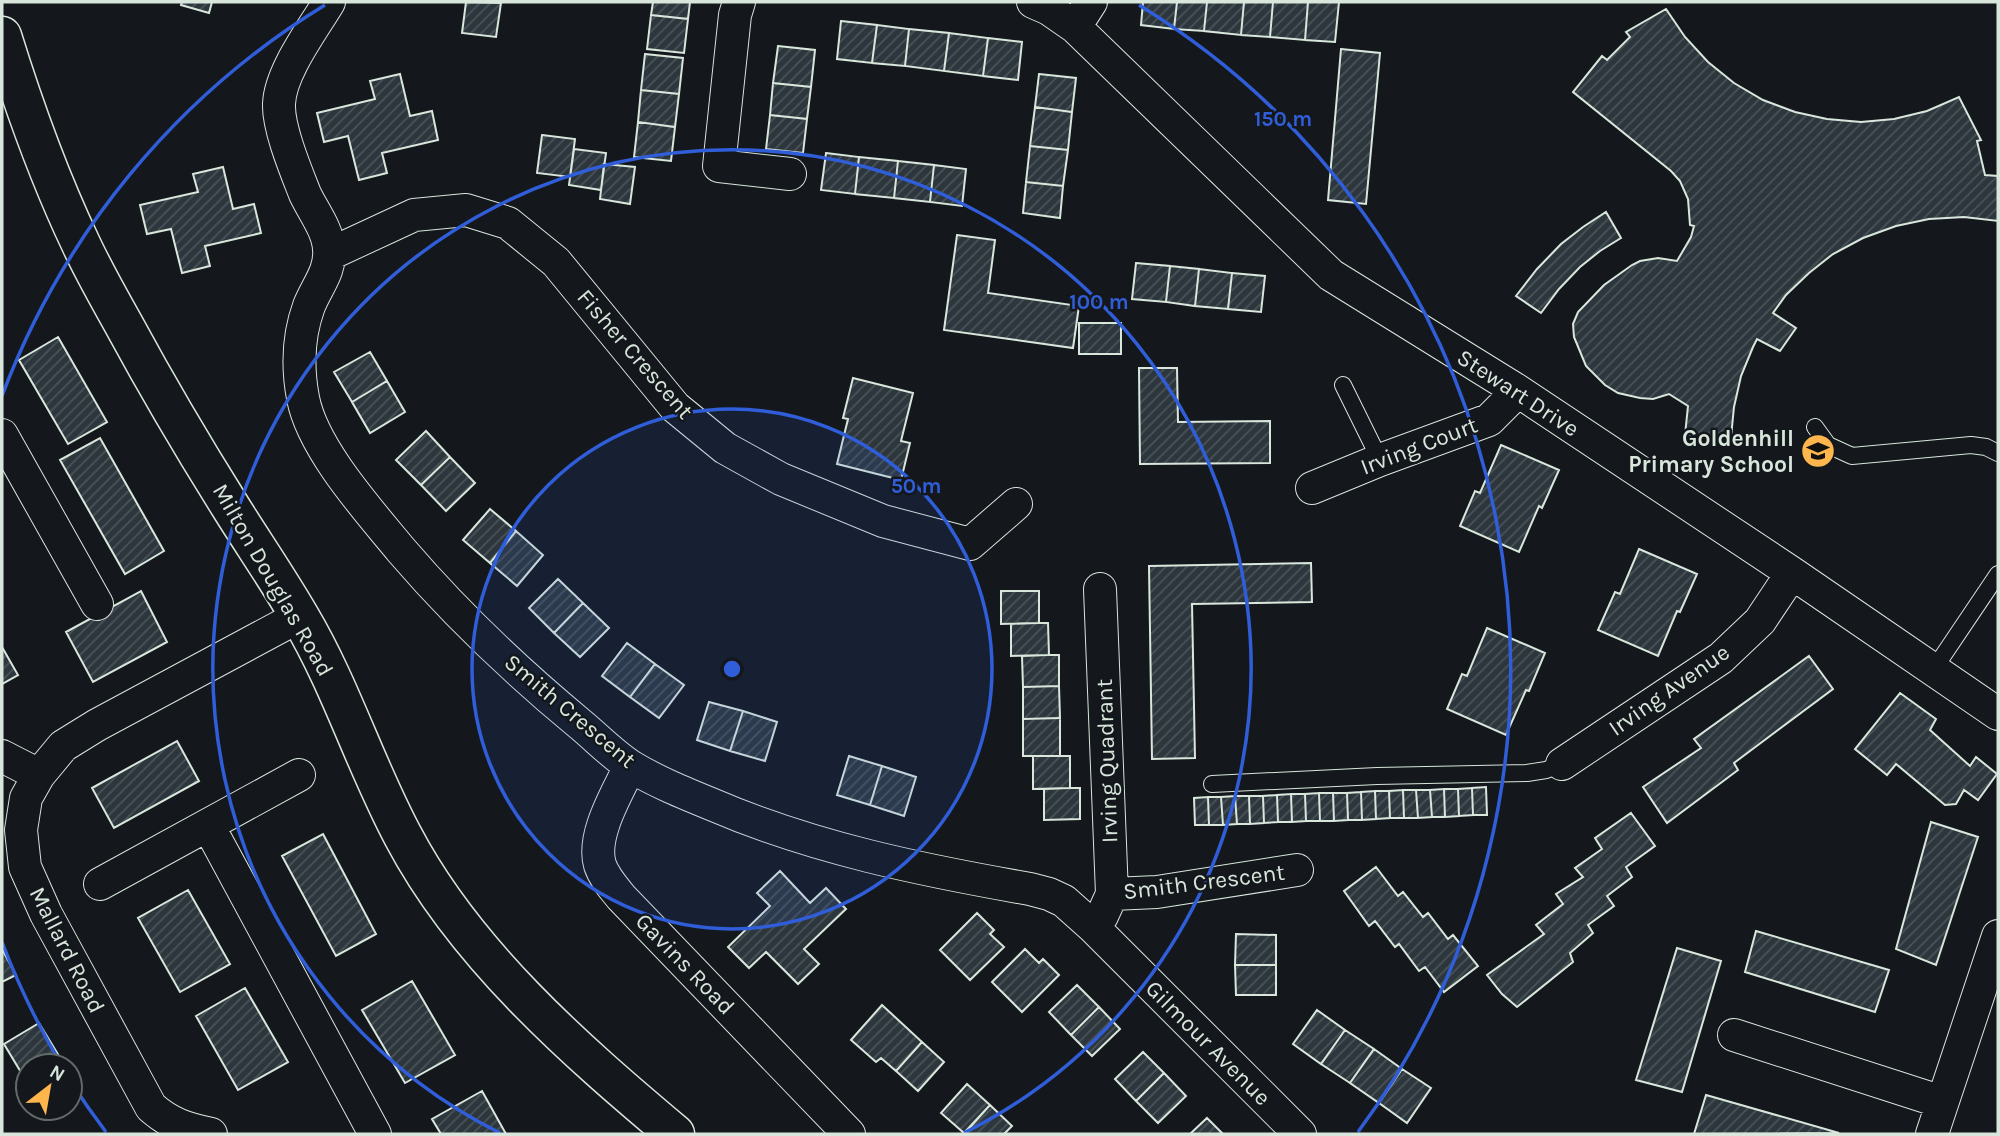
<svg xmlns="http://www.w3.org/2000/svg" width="2000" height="1136" viewBox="0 0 2000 1136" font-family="Karla,sans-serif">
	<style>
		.building { fill: url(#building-hatch); stroke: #d8e6dc; stroke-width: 2 }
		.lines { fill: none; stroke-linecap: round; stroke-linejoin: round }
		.lane-casing { stroke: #d8e6dc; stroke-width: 18 }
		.street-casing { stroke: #d8e6dc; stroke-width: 34 }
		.secondary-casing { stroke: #d8e6dc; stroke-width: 41 }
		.lane { stroke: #14181c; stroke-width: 16 }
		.street { stroke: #14181c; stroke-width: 32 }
		.secondary { stroke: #14181c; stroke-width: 38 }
		.ring { fill: none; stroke: #305dd8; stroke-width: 3.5 }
		.labels { text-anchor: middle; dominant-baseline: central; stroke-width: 5; stroke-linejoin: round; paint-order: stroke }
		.street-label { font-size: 23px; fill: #d8e6dc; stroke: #14181c }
		.poi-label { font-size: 23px; font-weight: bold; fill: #d8e6dc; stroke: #14181c; text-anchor: end }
		.centre { fill: #305dd8; stroke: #14181c; stroke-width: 3.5 }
		.ring-label { font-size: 21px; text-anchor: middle; font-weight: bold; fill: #305dd8; stroke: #14181c; stroke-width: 5; stroke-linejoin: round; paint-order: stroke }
	</style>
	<defs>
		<pattern id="building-hatch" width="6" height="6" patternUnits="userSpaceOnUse" patternTransform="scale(1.75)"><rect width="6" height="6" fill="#2c363c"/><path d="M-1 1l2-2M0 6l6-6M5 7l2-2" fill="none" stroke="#4a5358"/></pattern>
	</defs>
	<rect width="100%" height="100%" fill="#14181c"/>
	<path class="building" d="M 182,2 L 212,2 L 209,13 L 181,5 Z
		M 466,2 L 501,3 L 496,37 L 462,33 Z
		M 653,2 L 690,2 L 688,19 L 651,15 Z
		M 1143,2 L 1177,2 L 1174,29 L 1141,25 Z
		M 1177,2 L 1207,2 L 1204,31 L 1174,29 Z
		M 1207,2 L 1244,2 L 1241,35 L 1204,31 Z
		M 1244,2 L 1273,2 L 1270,37 L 1241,35 Z
		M 1273,2 L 1308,2 L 1305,40 L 1270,37 Z
		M 1308,2 L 1339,2 L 1335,42 L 1305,40 Z
		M 1666,9 L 1685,37 L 1708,62 L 1734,83 L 1763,100 L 1795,112 L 1827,119 L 1861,122 L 1894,119 L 1927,111 L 1959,97 L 1981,140 L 1977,141 L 1985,175 L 1998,176 L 1998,221 L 1964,217 L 1929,219 L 1896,226 L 1863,238 L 1833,254 L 1809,273 L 1786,295 L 1773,313 L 1796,328 L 1780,351 L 1757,339 L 1753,347 L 1741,376 L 1734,407 L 1731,437 L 1685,435 L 1688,406 L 1669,394 L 1653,399 L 1640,398 L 1618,393 L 1605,385 L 1586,366 L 1574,337 L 1573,324 L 1578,312 L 1604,285 L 1632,265 L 1640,261 L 1658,258 L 1677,261 L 1691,237 L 1694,226 L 1690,225 L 1688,199 L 1680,181 L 1671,171 L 1573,92 L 1602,56 L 1607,60 L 1630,37 L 1626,32 Z
		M 651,15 L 688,19 L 684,53 L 647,49 Z
		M 841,21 L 877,25 L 872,63 L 837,59 Z
		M 877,25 L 909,29 L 905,66 L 872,63 Z
		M 909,29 L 949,33 L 944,71 L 905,66 Z
		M 949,33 L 988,38 L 983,76 L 944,71 Z
		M 988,38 L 1022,42 L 1018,80 L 983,76 Z
		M 778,46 L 815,50 L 811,87 L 773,83 Z
		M 1341,49 L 1380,53 L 1366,204 L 1328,200 Z
		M 645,54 L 683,58 L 679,94 L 641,90 Z
		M 400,74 L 410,116 L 432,111 L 438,140 L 382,153 L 387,173 L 359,180 L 348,136 L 324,142 L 317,113 L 375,99 L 370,81 Z
		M 1039,74 L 1076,78 L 1072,112 L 1035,107 Z
		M 773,83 L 811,87 L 807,119 L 770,115 Z
		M 641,90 L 679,94 L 675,127 L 638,122 Z
		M 1035,107 L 1072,112 L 1068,150 L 1030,146 Z
		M 770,115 L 807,119 L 803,153 L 766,149 Z
		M 638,122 L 675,127 L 671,161 L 634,157 Z
		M 542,135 L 575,139 L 570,177 L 537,173 Z
		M 1030,146 L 1068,150 L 1063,186 L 1026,182 Z
		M 574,149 L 606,153 L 601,190 L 569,185 Z
		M 826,153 L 859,157 L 855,194 L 821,190 Z
		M 859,157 L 898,161 L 894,198 L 855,194 Z
		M 898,161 L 934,165 L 930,202 L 894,198 Z
		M 604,164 L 635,167 L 630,204 L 600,199 Z
		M 934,165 L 966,169 L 962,206 L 930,202 Z
		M 223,167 L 233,209 L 254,204 L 261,233 L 205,246 L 210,266 L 182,273 L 171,229 L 147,234 L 140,205 L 198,192 L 193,174 Z
		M 1026,182 L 1063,186 L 1060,218 L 1023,213 Z
		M 1606,212 L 1621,238 L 1600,251 L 1580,267 L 1559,289 L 1541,313 L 1516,296 L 1537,269 L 1561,244 L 1583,227 Z
		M 957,235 L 995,240 L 988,293 L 1079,306 L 1073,348 L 944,330 Z
		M 1136,263 L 1170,266 L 1166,302 L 1132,299 Z
		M 1170,266 L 1199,269 L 1195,306 L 1166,302 Z
		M 1199,269 L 1232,273 L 1228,309 L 1195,306 Z
		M 1232,273 L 1265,276 L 1261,312 L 1228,309 Z
		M 1079,323 L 1121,323 L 1121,354 L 1079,354 Z
		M 58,337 L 107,422 L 68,444 L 19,360 Z
		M 370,352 L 387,381 L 352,402 L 334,372 Z
		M 1139,368 L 1177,368 L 1178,422 L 1270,421 L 1270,463 L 1140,464 Z
		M 853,378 L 913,393 L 901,441 L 910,443 L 901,480 L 837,464 L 848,419 L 843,418 Z
		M 387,381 L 405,412 L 370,433 L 352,402 Z
		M 426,431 L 450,457 L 421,485 L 396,460 Z
		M 100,438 L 164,551 L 125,574 L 60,460 Z
		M 1501,445 L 1559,470 L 1542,508 L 1539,506 L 1519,552 L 1460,526 L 1475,491 L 1480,493 Z
		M 450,457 L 475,483 L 446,511 L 421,485 Z
		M 490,509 L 516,531 L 490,563 L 463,540 Z
		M 516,531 L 543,555 L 517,586 L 490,563 Z
		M 1639,549 L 1697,574 L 1680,612 L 1677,611 L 1658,656 L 1598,630 L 1615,592 L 1620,594 Z
		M 1311,563 L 1312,602 L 1192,604 L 1195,758 L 1152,759 L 1149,566 Z
		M 558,579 L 583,603 L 554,633 L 529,608 Z
		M 141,591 L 167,642 L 93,682 L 66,632 Z
		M 1001,591 L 1039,591 L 1039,623 L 1001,624 Z
		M 583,603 L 609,628 L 580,657 L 554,633 Z
		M 1039,623 L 1048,623 L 1049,655 L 1011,656 L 1011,624 Z
		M 1487,628 L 1545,653 L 1529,691 L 1526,690 L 1506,735 L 1447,709 L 1462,674 L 1467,676 Z
		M 627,643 L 655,664 L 630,697 L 602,676 Z
		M 2,647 L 18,675 L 2,684 Z
		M 1049,655 L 1059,655 L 1059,686 L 1023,687 L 1022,656 Z
		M 1809,656 L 1833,689 L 1734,763 L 1738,770 L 1667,823 L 1643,787 L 1701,748 L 1694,739 Z
		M 655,664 L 684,685 L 659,718 L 630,697 Z
		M 1059,686 L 1060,718 L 1023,719 L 1023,687 Z
		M 1900,693 L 1936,719 L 1930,730 L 1970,766 L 1976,757 L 1997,774 L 1978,800 L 1964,790 L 1956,804 L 1945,805 L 1896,764 L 1887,775 L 1855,749 Z
		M 709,702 L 743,711 L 730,751 L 697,740 Z
		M 743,711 L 777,722 L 765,761 L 730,751 Z
		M 1060,718 L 1060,756 L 1023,756 L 1023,719 Z
		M 177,741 L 199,781 L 114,828 L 92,788 Z
		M 849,756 L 882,766 L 870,805 L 837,795 Z
		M 1033,756 L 1070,756 L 1070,788 L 1033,789 Z
		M 882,766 L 916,777 L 904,816 L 870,805 Z
		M 1486,787 L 1487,815 L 1473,815 L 1472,788 Z
		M 1070,788 L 1080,788 L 1080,819 L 1044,820 L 1044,789 Z
		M 1472,788 L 1473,815 L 1459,816 L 1458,789 Z
		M 1444,789 L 1445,817 L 1432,817 L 1430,790 Z
		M 1444,789 L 1458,789 L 1459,816 L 1445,817 Z
		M 1403,790 L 1404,818 L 1390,818 L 1389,791 Z
		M 1403,790 L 1416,790 L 1418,818 L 1404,818 Z
		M 1416,790 L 1430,790 L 1432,817 L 1418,818 Z
		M 1375,791 L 1376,819 L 1362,820 L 1361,792 Z
		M 1375,791 L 1389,791 L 1390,818 L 1376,819 Z
		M 1361,792 L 1362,820 L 1348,820 L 1347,793 Z
		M 1319,793 L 1320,821 L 1306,821 L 1305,794 Z
		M 1319,793 L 1333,793 L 1334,821 L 1320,821 Z
		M 1333,793 L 1347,793 L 1348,820 L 1334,821 Z
		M 1291,794 L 1292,822 L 1278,822 L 1277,795 Z
		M 1291,794 L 1305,794 L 1306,821 L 1292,822 Z
		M 1277,795 L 1278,822 L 1264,823 L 1263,796 Z
		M 1235,796 L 1237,824 L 1223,825 L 1221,797 Z
		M 1235,796 L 1249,796 L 1250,824 L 1237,824 Z
		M 1249,796 L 1263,796 L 1264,823 L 1250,824 Z
		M 1208,797 L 1209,825 L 1195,825 L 1194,798 Z
		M 1208,797 L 1221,797 L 1223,825 L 1209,825 Z
		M 1631,813 L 1655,846 L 1626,867 L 1632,877 L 1607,896 L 1614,906 L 1588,925 L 1593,933 L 1570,953 L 1573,962 L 1517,1007 L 1502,994 L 1487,975 L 1544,934 L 1536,925 L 1563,904 L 1556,894 L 1583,877 L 1575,868 L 1602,849 L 1595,838 Z
		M 1931,822 L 1978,837 L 1936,965 L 1896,949 Z
		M 323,834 L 376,934 L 336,956 L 282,856 Z
		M 1376,867 L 1398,896 L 1403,892 L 1423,917 L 1428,913 L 1448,939 L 1453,935 L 1478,966 L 1444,992 L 1425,967 L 1419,971 L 1399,944 L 1395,947 L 1375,921 L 1369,926 L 1344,891 Z
		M 780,871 L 810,903 L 826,888 L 846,909 L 804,949 L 819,964 L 798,984 L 766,952 L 749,968 L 728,947 L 770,906 L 757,893 Z
		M 188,890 L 230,964 L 180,992 L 138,918 Z
		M 977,913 L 994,930 L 990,934 L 1004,947 L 970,980 L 940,950 Z
		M 1756,931 L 1889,970 L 1875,1012 L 1745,972 Z
		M 1236,934 L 1276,935 L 1276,965 L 1235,965 Z
		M 1677,948 L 1721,961 L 1682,1092 L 1636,1080 Z
		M 2,949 L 16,975 L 2,982 Z
		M 1025,949 L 1039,963 L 1043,959 L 1059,975 L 1022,1012 L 992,982 Z
		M 1235,965 L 1276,965 L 1276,995 L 1236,995 Z
		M 412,981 L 455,1055 L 405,1083 L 362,1010 Z
		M 1077,985 L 1099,1007 L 1071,1035 L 1049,1012 Z
		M 245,988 L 288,1062 L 238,1090 L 196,1016 Z
		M 882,1005 L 922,1042 L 896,1071 L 881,1058 L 876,1062 L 851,1040 Z
		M 1099,1007 L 1120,1029 L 1092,1056 L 1071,1035 Z
		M 1317,1010 L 1345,1030 L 1321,1064 L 1293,1044 Z
		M 39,1023 L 65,1066 L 28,1066 L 28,1084 L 4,1044 Z
		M 1345,1030 L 1374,1049 L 1350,1083 L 1321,1064 Z
		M 922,1042 L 944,1062 L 918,1091 L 896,1071 Z
		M 1374,1049 L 1402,1069 L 1379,1103 L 1350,1083 Z
		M 1143,1052 L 1164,1073 L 1136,1101 L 1115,1079 Z
		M 1402,1069 L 1431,1088 L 1407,1123 L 1379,1103 Z
		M 1164,1073 L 1186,1096 L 1158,1123 L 1136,1101 Z
		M 967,1084 L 990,1105 L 964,1133 L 941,1113 Z
		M 482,1091 L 506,1134 L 441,1134 L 432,1119 Z
		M 1706,1095 L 1839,1133 L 1694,1134 Z
		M 990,1105 L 1012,1126 L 1004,1134 L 964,1134 Z
		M 1207,1118 L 1223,1134 L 1190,1134 Z"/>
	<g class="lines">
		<g class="lane-casing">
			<path id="lane" d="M 1343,385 L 1380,460
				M 1815,427 L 1828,445 L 1852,456 L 1971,445 L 1986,447 L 1998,453
				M 1934,669 L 1998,574
				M 1212,784 L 1377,776 L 1527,773 L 1546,770 L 1562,764"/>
		</g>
		<g class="street-casing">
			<path id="street" d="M 329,2 C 313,29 280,72 279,104 C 278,128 296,171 305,194 C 313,211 328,230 329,249 C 331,271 317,286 309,306 C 298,336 297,366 303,398 C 312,448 369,511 401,550 C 455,613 516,671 580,724 C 597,738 613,755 632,767 C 657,782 684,793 711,804 C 813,848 921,870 1030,889 L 1049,894 L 1064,901 L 1092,926 L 1300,1134
				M 739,2 L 735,15 L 719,166 L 790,174
				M 1033,2 L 1049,9 L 1075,27 L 1331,275 L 1515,389 L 1792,573 L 1998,714
				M 1075,27 L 1091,2
				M 330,254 L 414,215 L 466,210 L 508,223 L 556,262 L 675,407 L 725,448 L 781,479 L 883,521 L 970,544 L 1016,504
				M 2,435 L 97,604
				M 1312,488 L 1380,460 L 1489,420 L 1507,402 L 1515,389
				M 2,756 L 39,775
				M 1562,764 L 1721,658 L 1760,621 L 1792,573
				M 630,766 C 618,792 591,835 600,865 C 604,877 613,887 621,897 L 849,1134
				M 208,825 L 375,1134
				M 100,884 L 299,775
				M 1112,894 L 1157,892 L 1297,870
				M 1092,926 L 1102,916 L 1112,894 L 1100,589
				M 1734,1035 L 1942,1102
				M 211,1134 C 187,1129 170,1124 151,1107 L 46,914 L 25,867 L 21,830 L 26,798 L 39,775 L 63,746 L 97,725 L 300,616
				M 1932,1134 L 1998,936"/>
		</g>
		<g class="secondary-casing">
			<path id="secondary" d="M 2,36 C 24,107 49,177 81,244 C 94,272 109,298 124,325 C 157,386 193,447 230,506 C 253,543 278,579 300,617 C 341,686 365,765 403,836 C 465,954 574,1049 675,1134"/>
		</g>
		<use href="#lane" class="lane"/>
		<use href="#street" class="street"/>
		<use href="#secondary" class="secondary"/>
	</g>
	<circle cx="732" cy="669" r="260" fill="#305dd8" fill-opacity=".12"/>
	<g class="ring">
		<circle cx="732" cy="669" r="260"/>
		<path d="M500 1133A519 519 0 1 1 964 1133"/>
		<path d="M106 1132A779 779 0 0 1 71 1082M61 1064A779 779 0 0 1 2 942M2 396A779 779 0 0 1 325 5M1139 5A779 779 0 0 1 1358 1132"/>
	</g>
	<defs>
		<g id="school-disc" transform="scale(1.75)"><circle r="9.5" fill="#ffb74d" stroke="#14181c"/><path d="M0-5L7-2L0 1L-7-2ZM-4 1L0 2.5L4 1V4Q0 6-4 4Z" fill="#111"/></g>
	</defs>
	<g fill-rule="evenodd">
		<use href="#school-disc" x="1818" y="451"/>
	</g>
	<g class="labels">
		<g class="street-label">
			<text transform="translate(635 354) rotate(49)">Fisher Crescent</text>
			<text transform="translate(1518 393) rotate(33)">Stewart Drive</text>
			<text transform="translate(1419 446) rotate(-21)">Irving Court</text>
			<text transform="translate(273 580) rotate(60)">Milton Douglas Road</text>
			<text transform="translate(1669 690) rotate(-35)">Irving Avenue</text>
			<text transform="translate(570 711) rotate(40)">Smith Crescent</text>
			<text transform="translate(1107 761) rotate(-92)">Irving Quadrant</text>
			<text transform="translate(1204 882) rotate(-7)">Smith Crescent</text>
			<text transform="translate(67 950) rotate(63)">Mallard Road</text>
			<text transform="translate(685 964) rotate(46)">Gavins Road</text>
			<text transform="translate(1208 1043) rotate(45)">Gilmour Avenue</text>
		</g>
		<g class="poi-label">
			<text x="1794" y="438">Goldenhill<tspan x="1794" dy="26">Primary School</tspan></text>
		</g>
	</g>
	<circle cx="732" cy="669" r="10" class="centre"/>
	<g class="ring-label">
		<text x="1283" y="126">150 m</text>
		<text x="1099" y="309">100 m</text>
		<text x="916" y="493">50 m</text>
	</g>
	<rect width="2000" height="1136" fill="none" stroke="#d8e6dc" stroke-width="7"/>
	<g transform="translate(49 1087) rotate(31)"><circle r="33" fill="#14181c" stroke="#626a69" stroke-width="2"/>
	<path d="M0-5L12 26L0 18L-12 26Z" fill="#ffb74d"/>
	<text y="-10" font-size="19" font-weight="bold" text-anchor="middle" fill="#d8e6dc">N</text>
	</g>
</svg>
